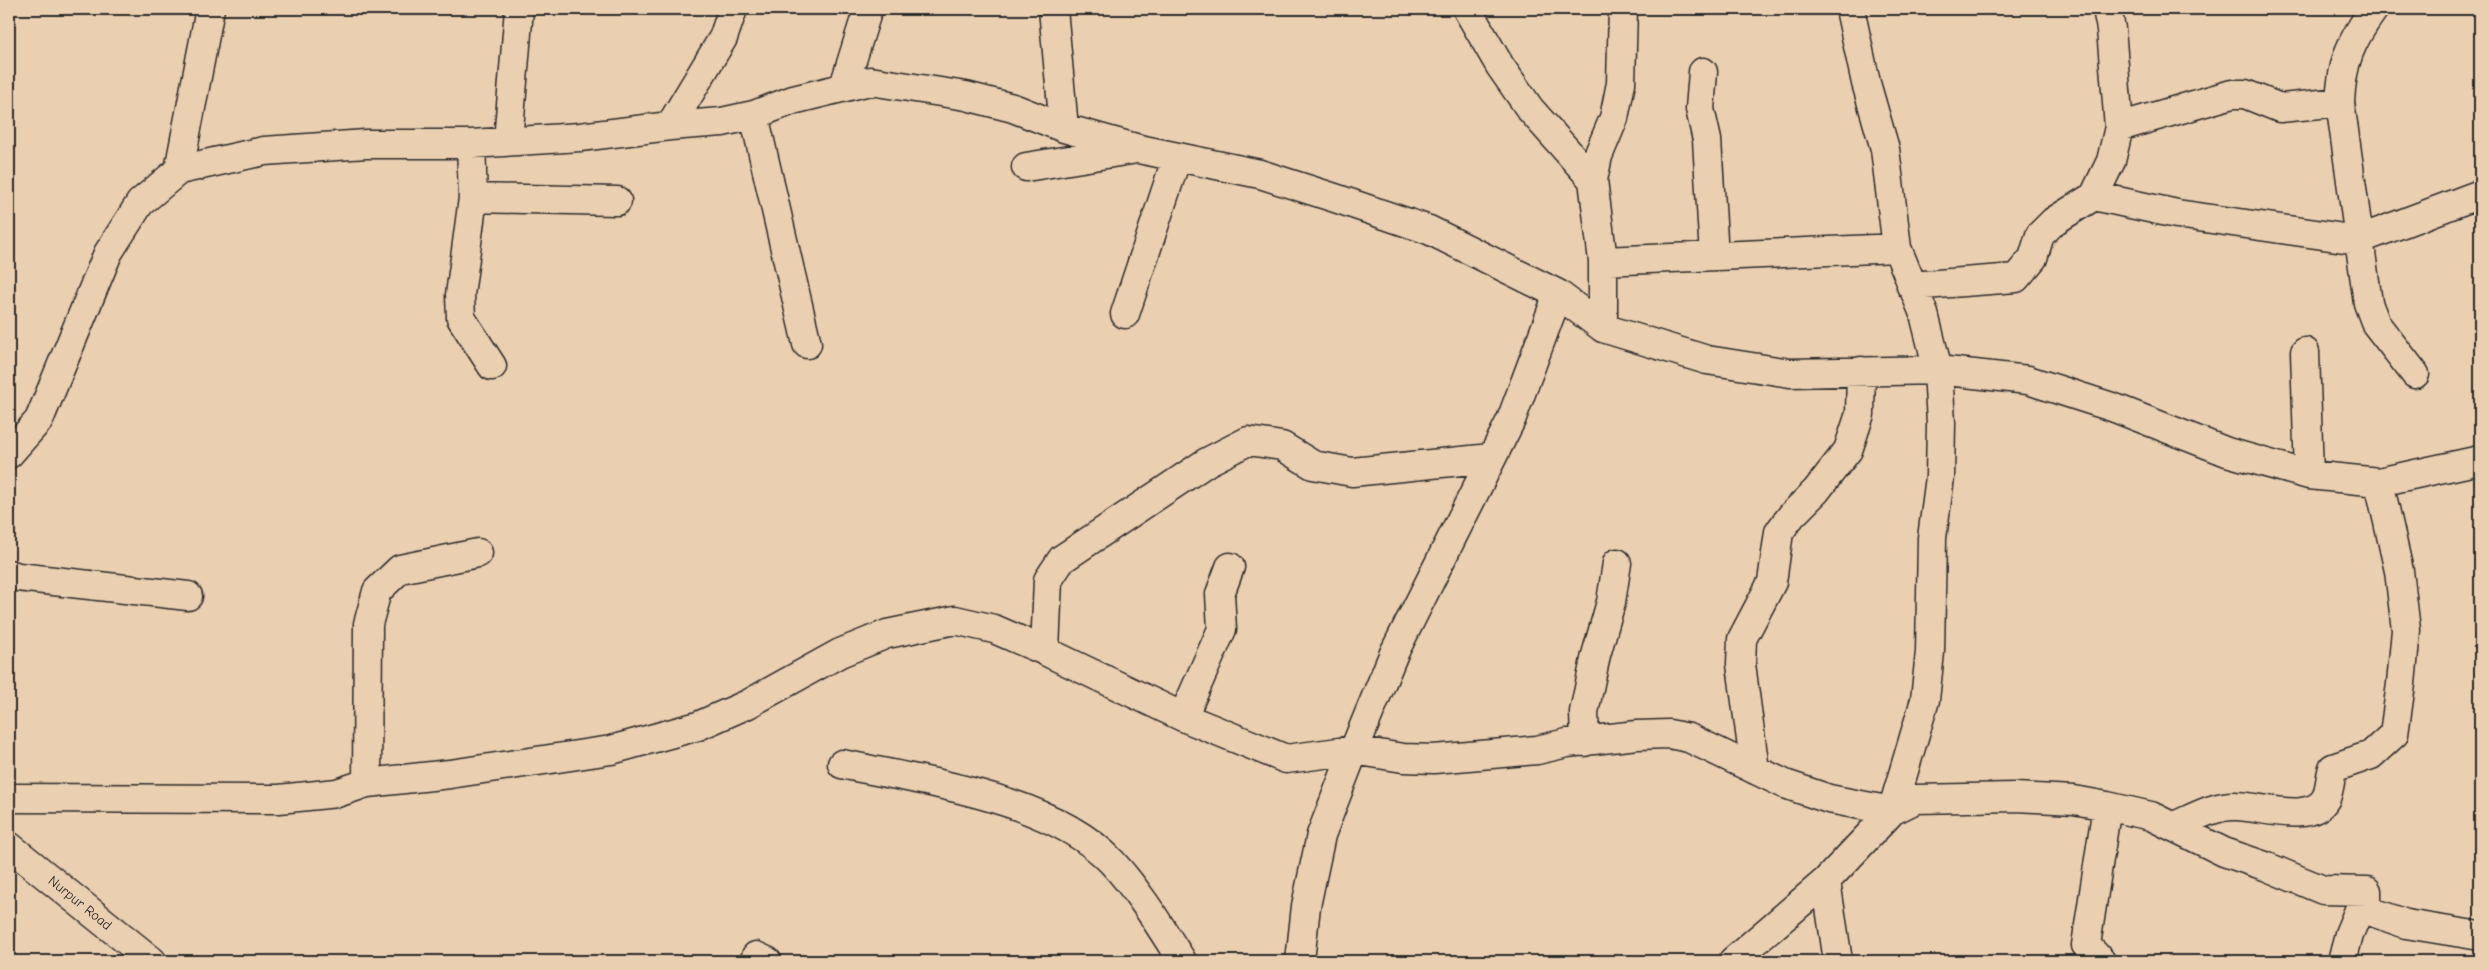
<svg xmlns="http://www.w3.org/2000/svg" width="2489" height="970" viewBox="0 0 2489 970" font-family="'Comic Neue',sans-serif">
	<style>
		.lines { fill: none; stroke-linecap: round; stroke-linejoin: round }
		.minor-casing { stroke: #2b2b2b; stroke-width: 31 }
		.minor { stroke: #eacfb1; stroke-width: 28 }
		.labels { text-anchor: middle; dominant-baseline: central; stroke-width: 4; stroke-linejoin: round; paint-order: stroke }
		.street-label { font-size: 14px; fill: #2b2b2b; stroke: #eacfb1 }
	</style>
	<rect width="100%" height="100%" fill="#eacfb1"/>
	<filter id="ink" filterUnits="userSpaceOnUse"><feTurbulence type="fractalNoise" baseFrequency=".02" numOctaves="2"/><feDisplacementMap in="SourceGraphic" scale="10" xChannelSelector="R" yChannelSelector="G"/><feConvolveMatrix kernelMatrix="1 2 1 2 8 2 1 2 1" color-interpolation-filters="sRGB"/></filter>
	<g filter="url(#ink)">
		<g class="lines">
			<g class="minor-casing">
				<path id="minor" d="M 1053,9 L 1064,128
					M 1467,9 L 1500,66 L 1530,109 L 1593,180
					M 2374,9 C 2350,42 2342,62 2340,102 L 2368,303 L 2376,324 L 2415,374
					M 1703,72 L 1700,109 L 1707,140 L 1714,256
					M 844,86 L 868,9
					M 754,115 L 807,344
					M 670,126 L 723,38 L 733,9
					M 2119,127 L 2232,94 L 2245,94 L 2280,108 L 2340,102
					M 508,141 L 519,9
					M 471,144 L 473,198 L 460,295 L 461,318 L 492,366
					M 1026,167 L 1131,150
					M 179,170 L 210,9
					M 2094,196 L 2177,214 L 2358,240 L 2480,194
					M 473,198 L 617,201
					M 1603,261 L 1897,248
					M 1911,286 L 2016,278 L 2033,258 L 2040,235 L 2054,221 L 2094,196 L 2111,161 L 2119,127 L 2111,29 L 2107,9
					M 1125,314 L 1177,157
					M 1603,328 L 1603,261 L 1593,180 L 1598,156 L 1614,118 L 1621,83 L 1623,9
					M 2305,352 L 2309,475
					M 9,454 L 39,420 L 108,253 L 140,203 L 179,170 L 264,151 L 366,144 L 471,144 L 580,137 L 670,126 L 722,122 L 754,115 L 793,100 L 870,81 L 966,96 L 1013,108 L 1064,128 L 1139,149 L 1260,174 L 1335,198 L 1429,230 L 1558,294 L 1603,328 L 1707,360 L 1790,373 L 1938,370 L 2028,380 L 2115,408 L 2227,452 L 2309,475 L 2379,482 L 2480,460
					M 9,574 L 18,577 L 188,596
					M 1045,651 L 1048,580 L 1062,559 L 1207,462 L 1248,441 L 1282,446 L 1313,465 L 1352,472 L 1491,458
					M 1183,717 L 1222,629 L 1220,594 L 1230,567
					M 1585,742 L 1584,712 L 1596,655 L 1611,602 L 1617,563
					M 842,764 C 925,782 1052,798 1112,862 C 1139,891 1161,928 1182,961
					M 1755,770 L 1741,664 L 1742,639 L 1772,582 L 1779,532 L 1792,515 L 1816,491 L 1848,450 L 1860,414 L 1861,371
					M 367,783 L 368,624 L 377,591 L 400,569 L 478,553
					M 9,798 L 279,799 L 337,793 L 367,783 L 450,774 L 611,750 L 698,726 L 748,704 L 840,653 L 887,634 L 955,620 L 994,629 L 1045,651 L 1183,717 L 1286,759 L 1354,750 L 1403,758 L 1434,759 L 1537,750 L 1567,743 L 1637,735 L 1669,734 L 1689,738 L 1785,784 L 1829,799 L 1892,811 L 1925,700 L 1930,652 L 1932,538 L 1940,477 L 1941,423 L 1938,370 L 1924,314 L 1897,248 L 1885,149 L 1866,83 L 1850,9
					M 2174,826 C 2193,818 2215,805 2236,806 C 2260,806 2312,825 2326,798 C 2330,789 2330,777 2333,768 L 2371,755 L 2394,734 L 2401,684 L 2406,630 L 2399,571 L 2379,482
					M 9,846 L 152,961
					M 1826,881 L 1838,961
					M 756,956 L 767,961
					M 1300,961 L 1306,906 L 1321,835 L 1354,750 L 1394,653 L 1511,420 L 1558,294
					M 1733,961 L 1826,881 L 1892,811 L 1916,799 L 2015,797 L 2074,800 L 2107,806 L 2151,816 L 2224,852 L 2265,866 L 2323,890 L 2367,891 L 2367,910 L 2406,924 L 2480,936
					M 2101,961 L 2086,945 L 2107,806
					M 2342,961 L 2349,934 L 2367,891"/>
			</g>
			<use href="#minor" class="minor"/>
		</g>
	</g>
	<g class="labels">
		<g class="street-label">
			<text transform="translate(80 903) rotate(39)">Nurpur Road</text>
		</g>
	</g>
	<rect width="2489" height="970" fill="none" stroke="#eacfb1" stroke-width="30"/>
	<rect x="15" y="15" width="2459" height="940" fill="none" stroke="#2b2b2b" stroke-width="2" filter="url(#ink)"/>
</svg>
